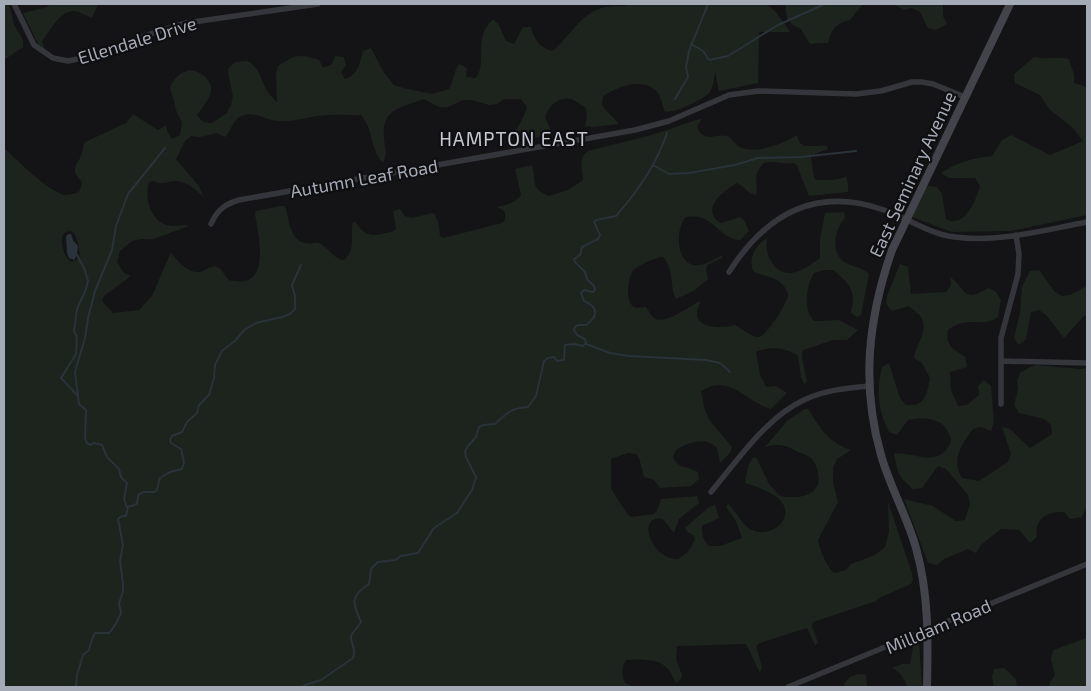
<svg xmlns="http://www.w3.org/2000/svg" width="1091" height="691" viewBox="0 0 1091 691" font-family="'Exo 2',sans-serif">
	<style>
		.green { fill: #1c241d; fill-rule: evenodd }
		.water { fill: #2a323a }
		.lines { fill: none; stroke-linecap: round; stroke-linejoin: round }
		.stream { stroke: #2a323a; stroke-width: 2 }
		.street { stroke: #35363b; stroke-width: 5.5 }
		.secondary { stroke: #43444b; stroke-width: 8 }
		.labels { text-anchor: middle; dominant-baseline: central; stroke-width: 4.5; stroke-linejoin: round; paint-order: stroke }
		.street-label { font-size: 18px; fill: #a5aab7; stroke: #0f0f11 }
		.neighbourhood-label { font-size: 19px; letter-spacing: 1px; fill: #c6c9d3; stroke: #0f0f11 }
	</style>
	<rect width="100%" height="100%" fill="#141416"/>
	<path class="green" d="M 4,4 L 9,4 L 14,24 L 23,40 L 23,47 L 4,60 Z
		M 50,4 L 98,4 L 92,18 C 87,16 79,11 73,11 C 59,12 50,31 42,41 L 45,50 L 38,44 L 23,13 L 47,7 Z
		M 628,4 L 766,4 L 776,12 L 790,32 L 759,32 L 758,83 L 719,91 L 715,71 C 713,93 710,95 691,104 C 680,109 677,111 665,112 C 663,106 661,98 658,93 C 644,76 618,87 603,96 L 602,105 C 607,113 614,117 619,124 C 608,125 595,128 585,126 L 587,117 L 586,108 C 581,105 576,101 571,99 C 558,96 549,106 545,117 L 552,133 L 517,143 L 514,135 C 518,125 524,118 527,107 L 521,99 L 504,99 L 497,104 L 489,105 L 471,100 L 463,100 L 448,107 L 439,107 L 424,99 C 400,108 381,109 384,139 C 385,150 388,152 383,163 C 370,149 373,128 361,115 C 347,115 332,114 318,116 C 304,118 293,122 279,121 C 265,121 256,110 241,116 C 233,120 231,131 225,137 L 217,133 L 200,137 L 191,136 L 185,141 L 176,159 L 199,186 L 204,198 C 198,191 187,182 177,181 C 167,180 165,186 153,181 L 149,182 C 144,199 151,225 173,226 C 179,226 182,224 189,226 L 153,239 L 141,239 L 132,241 L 120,251 L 117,262 L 124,273 L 131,276 L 104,296 L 102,301 L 113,313 L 139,310 L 152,296 L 171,252 C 176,260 189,274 200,272 C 206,271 212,263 219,268 C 223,270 225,277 229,280 C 272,291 259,238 255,214 L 256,211 L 280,206 L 285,206 C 289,217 289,240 305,243 C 311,245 315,241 321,244 C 329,249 334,259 344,260 C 356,250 350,235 353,222 L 356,223 C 368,240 376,235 394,231 L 396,229 L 393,211 L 400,209 L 405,216 L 412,218 L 432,213 L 435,214 L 439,225 L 440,236 L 443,238 L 502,223 L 505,220 L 505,212 L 497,207 C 507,205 515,203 521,195 L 515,169 L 532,165 C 537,181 529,188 549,196 L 568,190 L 583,180 C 583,169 577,159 588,151 L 652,135 L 696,120 L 702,119 L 697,126 C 703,144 716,133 727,136 C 733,138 735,146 742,148 C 757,154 785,143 797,135 L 799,142 L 804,146 L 827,146 L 828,149 L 815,154 L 811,158 L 814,177 L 816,180 L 834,180 L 846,177 L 848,184 L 848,192 L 809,196 L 797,166 L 794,163 C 783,165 775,160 764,163 C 751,176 759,180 756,195 C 749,195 744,186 737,183 C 724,190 699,210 721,223 L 740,217 L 744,220 L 749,231 L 740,240 C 718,239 714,212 686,217 C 676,227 675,260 693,265 C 703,267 714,259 723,255 L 722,258 L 707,265 L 706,270 L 708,279 L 695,290 L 676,299 C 669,286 675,270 663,257 C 658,256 634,267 632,272 C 628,280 625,302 634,307 C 638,309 642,307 646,307 C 649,311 651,317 656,319 C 665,324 691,306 700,301 C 700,305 697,308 697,313 C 696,330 725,328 735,325 C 741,328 752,338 759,337 C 767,335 786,305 788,296 C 788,293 786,289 784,286 C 776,276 763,277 753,271 C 748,258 756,245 767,238 C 764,253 773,274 791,273 C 801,272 812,264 820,258 L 820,240 L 825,213 L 844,212 L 845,218 C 835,229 830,251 844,262 C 852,267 863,267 869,274 L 861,315 L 857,317 L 851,313 C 851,309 853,305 853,301 C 854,287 843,278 833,270 L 824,270 L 814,273 C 806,286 803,310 814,321 L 839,320 L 858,330 L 847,340 L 833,340 L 803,350 L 802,358 L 807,382 L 804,384 L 801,377 L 798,356 C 786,347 769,346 756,352 L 760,375 L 766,387 L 776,386 L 787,393 L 771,409 C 746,402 730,373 701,391 L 705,410 L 710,421 L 732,447 L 730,453 L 720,463 L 717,448 C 705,436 689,442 676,450 L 673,457 C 678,469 688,466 698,472 L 699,479 L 691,486 L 660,488 L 654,480 L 644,477 L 639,458 L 636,454 L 628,453 L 611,459 L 611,489 L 628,515 L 631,517 L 654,514 L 657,511 L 661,499 L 697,496 L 699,503 L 679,519 L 674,533 L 663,519 C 636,513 650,560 678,559 L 688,552 L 695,539 L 692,534 L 687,532 L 685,528 L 709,507 L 715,505 L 719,518 L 702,526 C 701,534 703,541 710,546 L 720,546 L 742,538 L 736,521 L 726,507 L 728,504 C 737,511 741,525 752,530 C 770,539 797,518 780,500 C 774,493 755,486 745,483 C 747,474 747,462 754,457 L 757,459 L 769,484 L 780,496 C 797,499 823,497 818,473 C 817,467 815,463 812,459 C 806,453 800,454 794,450 C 785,444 776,444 765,447 L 787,421 L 805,409 L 808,409 C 821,429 828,442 851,450 L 837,459 L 833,467 L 833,482 L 838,502 L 818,540 C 819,548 828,570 835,573 L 846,570 L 851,564 L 875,555 L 885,547 L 889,532 L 888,502 L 912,573 L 913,580 L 911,584 L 881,597 L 876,601 L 813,622 L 812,626 L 818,643 L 815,645 L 807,628 L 760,643 L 756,646 L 762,667 L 760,673 L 746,644 L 677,646 L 676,659 L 682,675 L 681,679 L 676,683 C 673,679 672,673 668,669 C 660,658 638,659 626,660 C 621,668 622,675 625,683 L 634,687 L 4,687 L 4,148 C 16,159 50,193 65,195 C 68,195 73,194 76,193 C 80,191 80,191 81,187 C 84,179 75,178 75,171 C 74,165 81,159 82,153 C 83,149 83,146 85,142 L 126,123 L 133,114 L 158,130 L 166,125 L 168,133 L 172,139 L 180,135 L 182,122 L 177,113 L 170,87 C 174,79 179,73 187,71 C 198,68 213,80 211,91 C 210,99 201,109 197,115 L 203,122 L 212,123 L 227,113 L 231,105 L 233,96 L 229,78 L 228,69 L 235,62 L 248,61 C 261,70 259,76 266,89 C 268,93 273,98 277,102 L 276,75 L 278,66 C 297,54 298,54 319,60 L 323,68 L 332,64 L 335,56 L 344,57 L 346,65 L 341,72 L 345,79 C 359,74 359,64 363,51 L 371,48 L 383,71 L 394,85 L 403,88 L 432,94 L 449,89 C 454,80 453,73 459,64 L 467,68 L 466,77 L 476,78 C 488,60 472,40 493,19 L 499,25 L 506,41 L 514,44 L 523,27 L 531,27 C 534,40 540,48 553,51 C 569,37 580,15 601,8 C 608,6 617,6 625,6 ZM 69,231 L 73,232 C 77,238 81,250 79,258 L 72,262 C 64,259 59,240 64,233 Z
		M 785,4 L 863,4 L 850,20 C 836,23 831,30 828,43 L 819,43 L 810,44 L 801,29 L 793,25 L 787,19 Z
		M 894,4 L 943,4 L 943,16 L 947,24 L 936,30 L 928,28 L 920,12 L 912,8 L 904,10 Z
		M 1034,57 C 1046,60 1057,56 1069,59 L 1074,75 L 1074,83 L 1087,87 L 1087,215 L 1011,231 L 952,232 L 912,217 L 919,190 L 928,186 L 937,187 L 942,194 L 946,219 C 949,220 951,222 954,221 C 968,221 977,197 980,186 L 975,178 L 949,178 L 941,173 C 957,162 974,158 992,156 L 1002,140 L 1011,135 L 1050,155 L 1083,141 L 1072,127 L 1050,110 L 1040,95 L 1015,83 L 1014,74 Z
		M 900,264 L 908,267 L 911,294 L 946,292 L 951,285 L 950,277 C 966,288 963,304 988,288 L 996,292 L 1001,300 L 998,317 C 981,329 969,314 948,330 C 945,346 953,349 965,357 L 967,367 L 950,372 L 951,390 L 958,406 L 967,405 L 979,395 L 978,386 L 984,380 L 991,386 L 994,422 L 991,431 L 981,427 L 973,429 C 962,444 950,460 962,478 L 979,481 L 1008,462 L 1011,454 L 1002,427 L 1010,429 L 1030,448 L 1052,434 L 1051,425 L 1044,419 L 1019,413 L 1014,405 L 1018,389 L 1017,381 L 1020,373 L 1028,368 L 1036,365 L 1080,369 L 1087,368 L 1087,505 L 1082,517 L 1070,519 L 1064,512 C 1047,511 1034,519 1037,537 L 1030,543 L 1019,530 L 1001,529 L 981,545 L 976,553 L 968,549 L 944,559 L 937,565 L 928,563 L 904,499 L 933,506 L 956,521 L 965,520 L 970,504 L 968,495 L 946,469 L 938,466 L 922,488 L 913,489 C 898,476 898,474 894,454 C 913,451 928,465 944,452 C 949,447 950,445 951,439 C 949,434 946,427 942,424 C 933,417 917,418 908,420 L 897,435 L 889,432 C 878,411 876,390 882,367 L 889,363 L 900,398 L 906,405 C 925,407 927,394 930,378 L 922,363 L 914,358 C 916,344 929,331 921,317 C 918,313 912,309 909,306 L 892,311 L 886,304 L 887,296 Z
		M 1039,270 L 1054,291 L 1062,296 L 1070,295 L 1087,286 L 1087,316 L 1084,316 L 1064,338 L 1046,315 L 1039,310 L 1031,312 L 1026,339 L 1019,345 L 1014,338 L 1020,313 L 1022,287 L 1030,271 Z
		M 1087,638 L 1087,686 L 1049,687 L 1050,682 L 1055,675 L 1051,659 L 1053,650 Z
		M 919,641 L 922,687 L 907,687 C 904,677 901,673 892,668 L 902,664 L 910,664 L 913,647 Z
		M 1004,668 L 1016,679 L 1017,687 L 994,687 L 992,677 L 994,669 Z
		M 858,674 L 866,675 L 867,687 L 845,687 L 844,684 L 850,677 Z"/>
	<path class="water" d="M 69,234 L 71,234 L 73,240 L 78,246 L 77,255 L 74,260 L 69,258 L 67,253 L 66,236 Z"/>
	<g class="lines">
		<path class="stream" d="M 691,44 L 703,51 L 709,60 L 728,56 L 778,25 L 825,4
			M 675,99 L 688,77 L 686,67 L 689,51 L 708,4
			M 653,165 L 669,174 L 689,173 L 735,165 L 758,158 L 801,157 L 856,151
			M 77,255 L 85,270 L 88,281 L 86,289 L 77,309 L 74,331 L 77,337 L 76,354 L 61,378 L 77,395
			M 586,344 L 610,353 L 629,356 L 706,360 L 720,363 L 730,372
			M 127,507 L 124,499 L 127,483 L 121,477 L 119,469 L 107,457 L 102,445 L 94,443 L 90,445 L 87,443 L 85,439 L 86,410 L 79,404 L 75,372 L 85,338 L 88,318 L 95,291 L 112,250 L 116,226 L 128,194 L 165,148
			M 76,687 L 77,675 L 83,655 L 89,650 L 92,639 L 95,633 L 109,633 C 114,628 118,620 121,613 L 119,603 L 123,592 L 123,583 L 120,561 L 123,545 L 118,519 L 122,516 L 126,516 L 128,507 L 137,504 L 138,495 L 144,492 L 155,492 L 157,489 L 160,478 L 170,472 L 182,469 L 184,462 L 181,449 L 171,443 L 170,440 L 172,436 L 182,432 L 187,422 L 197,413 L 199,405 L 209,395 L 214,378 L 215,365 L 222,351 L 235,341 L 244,330 L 256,323 L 282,317 L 290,314 L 295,309 L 295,296 L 292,285 L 301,265
			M 303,687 L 305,685 L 321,680 L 353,658 C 357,650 351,645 351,637 C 352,631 359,627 361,622 C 353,603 349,597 369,584 L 371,569 L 378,562 L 395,560 L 401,556 L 418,553 L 434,528 L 457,513 L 472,490 L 476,477 L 466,457 L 465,451 L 468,446 L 476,437 L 479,427 L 483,425 L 495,424 C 507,413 511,408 528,407 L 536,396 L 544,361 L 548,358 L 554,357 L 557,361 L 564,360 L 565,345 L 574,344 L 583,346 L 586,343 L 585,339 L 577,335 L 574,330 L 575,327 L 578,325 L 586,325 C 599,316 598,307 584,301 L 581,293 L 584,290 L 593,292 L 595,290 L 594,286 L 587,279 L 585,272 L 575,262 L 574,259 L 580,255 L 582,247 L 598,239 L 600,235 L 594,222 L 596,220 L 616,216 C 637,192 657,164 667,133"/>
		<path class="street" d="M 14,4 L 34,45 L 53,58 L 68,61 L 88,57 L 153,33 L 186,23 L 318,4
			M 211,224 C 217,210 225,204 239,200 L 635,130 L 669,121 L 729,95 L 758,91 L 856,94 L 881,91 L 912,82 L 922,82 L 933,84 L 965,97
			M 729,272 C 766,214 816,186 884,210 C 908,218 929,234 955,237 C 999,243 1044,230 1087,222
			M 1001,361 L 1087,363
			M 1001,404 L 1001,338 L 1018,274 L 1019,254 L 1016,235
			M 711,492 C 737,461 767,416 806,399 C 826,390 847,388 869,386
			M 788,687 L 1087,564"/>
		<path class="secondary" d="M 927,687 C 928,640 929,594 916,548 C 907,516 890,487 881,455 C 861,385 868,319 892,250 L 1010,4"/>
	</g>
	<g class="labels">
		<g class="street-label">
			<text transform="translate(137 40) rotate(-17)">Ellendale Drive</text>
			<text transform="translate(912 174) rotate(-65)">East Seminary Avenue</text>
			<text transform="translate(364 178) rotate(-10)">Autumn Leaf Road</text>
			<text transform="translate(938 626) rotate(-23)">Milldam Road</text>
		</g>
		<g class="neighbourhood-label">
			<text x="514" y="138">HAMPTON EAST</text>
		</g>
	</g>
	<rect width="1091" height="691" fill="none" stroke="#a5aab7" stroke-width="10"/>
</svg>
